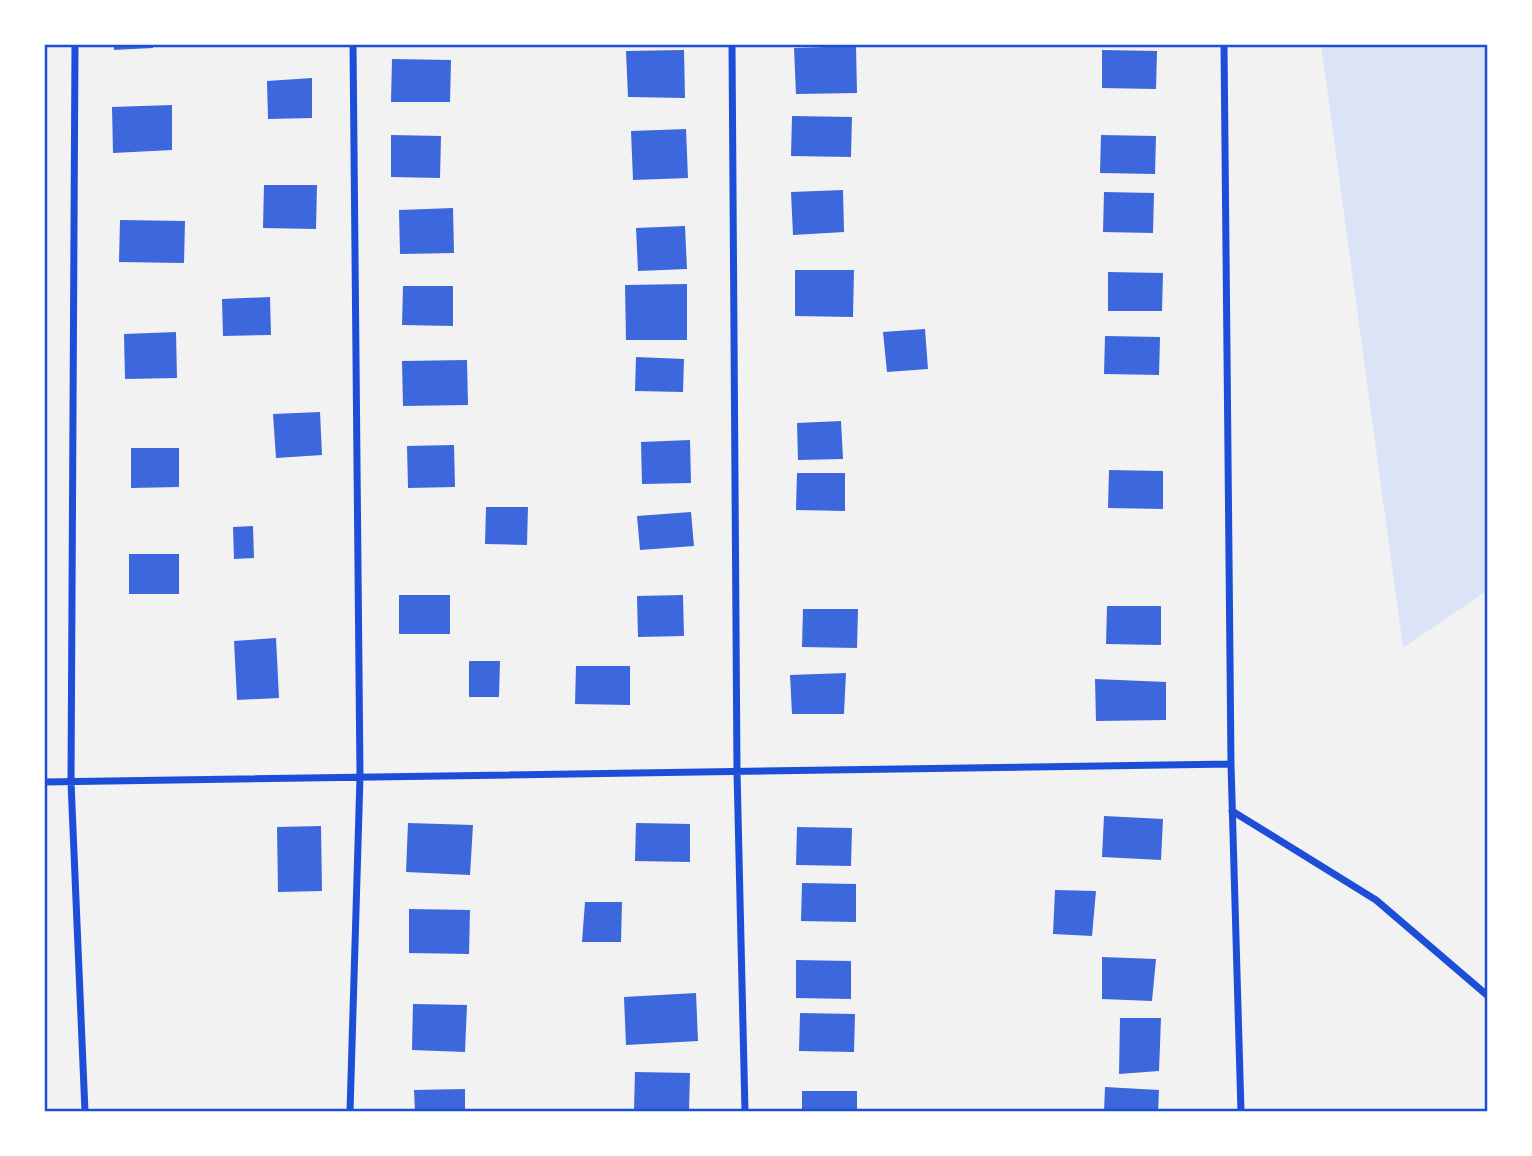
<svg xmlns="http://www.w3.org/2000/svg" width="1532" height="1156" viewBox="0 0 1532 1156" font-family="Rubik,sans-serif">
	<style>
		.green { fill: #dbe4f7 }
		.building { fill: #3d67dc }
		.lines { fill: none; stroke-linecap: round; stroke-linejoin: round }
		.minor { stroke: #1d4ed8; stroke-width: 7 }
		.neatline { fill: none; stroke: #1d4ed8; stroke-width: 2.5 }
	</style>
	<rect width="100%" height="100%" fill="#f2f2f2"/>
	<path class="green" d="M 1321,44 L 1488,44 L 1488,590 L 1403,648 Z"/>
	<path class="building" d="M 114,44 L 153,44 L 153,48 L 114,50 Z
		M 856,46 L 857,93 L 796,94 L 794,48 Z
		M 684,50 L 685,98 L 628,97 L 626,51 Z
		M 1102,50 L 1157,51 L 1156,89 L 1102,88 Z
		M 392,59 L 451,60 L 450,102 L 391,102 Z
		M 312,78 L 312,118 L 268,119 L 267,81 Z
		M 172,105 L 172,150 L 113,153 L 112,107 Z
		M 792,116 L 852,117 L 851,157 L 791,156 Z
		M 686,129 L 688,178 L 633,180 L 631,131 Z
		M 391,135 L 441,136 L 440,178 L 391,177 Z
		M 1101,135 L 1156,136 L 1155,174 L 1100,173 Z
		M 264,185 L 317,185 L 316,229 L 263,228 Z
		M 843,190 L 844,232 L 793,235 L 791,192 Z
		M 1104,192 L 1154,193 L 1153,233 L 1103,232 Z
		M 453,208 L 454,253 L 400,254 L 399,210 Z
		M 120,220 L 185,221 L 184,263 L 119,262 Z
		M 685,226 L 687,269 L 638,271 L 636,228 Z
		M 795,270 L 854,270 L 853,317 L 795,316 Z
		M 1108,272 L 1163,273 L 1162,311 L 1108,311 Z
		M 687,284 L 687,340 L 626,340 L 625,285 Z
		M 403,286 L 453,286 L 453,326 L 402,325 Z
		M 270,297 L 271,335 L 223,336 L 222,299 Z
		M 925,329 L 928,369 L 887,372 L 883,332 Z
		M 176,332 L 177,378 L 125,379 L 124,334 Z
		M 1105,336 L 1160,337 L 1159,375 L 1104,374 Z
		M 636,357 L 684,359 L 683,392 L 635,391 Z
		M 467,360 L 468,405 L 403,406 L 402,361 Z
		M 320,412 L 322,455 L 276,458 L 273,414 Z
		M 841,421 L 843,459 L 798,460 L 797,423 Z
		M 690,440 L 691,483 L 642,484 L 641,442 Z
		M 454,445 L 455,487 L 408,488 L 407,446 Z
		M 131,448 L 179,448 L 179,487 L 131,488 Z
		M 1109,470 L 1163,471 L 1163,509 L 1108,508 Z
		M 797,473 L 845,473 L 845,511 L 796,510 Z
		M 486,507 L 528,507 L 527,545 L 485,544 Z
		M 691,512 L 694,546 L 640,550 L 637,516 Z
		M 253,526 L 254,558 L 234,559 L 233,527 Z
		M 129,554 L 179,554 L 179,594 L 129,594 Z
		M 399,595 L 450,595 L 450,634 L 399,634 Z
		M 683,595 L 684,636 L 638,637 L 637,596 Z
		M 1107,606 L 1161,606 L 1161,645 L 1106,644 Z
		M 803,609 L 858,609 L 857,648 L 802,647 Z
		M 276,638 L 279,698 L 237,700 L 234,641 Z
		M 469,661 L 500,661 L 499,697 L 469,697 Z
		M 576,666 L 630,666 L 630,705 L 575,704 Z
		M 846,673 L 844,714 L 792,714 L 790,675 Z
		M 1095,679 L 1166,682 L 1166,720 L 1096,721 Z
		M 1104,816 L 1163,819 L 1161,860 L 1102,857 Z
		M 408,823 L 473,825 L 470,875 L 406,872 Z
		M 636,823 L 690,824 L 690,862 L 635,861 Z
		M 321,826 L 322,891 L 278,892 L 277,827 Z
		M 797,827 L 852,828 L 851,866 L 796,865 Z
		M 802,883 L 856,884 L 856,922 L 801,921 Z
		M 1055,890 L 1096,891 L 1092,936 L 1053,934 Z
		M 585,902 L 622,902 L 621,942 L 582,942 Z
		M 409,909 L 470,910 L 469,954 L 409,953 Z
		M 1102,957 L 1156,959 L 1152,1001 L 1102,999 Z
		M 796,960 L 851,961 L 851,999 L 796,998 Z
		M 696,993 L 698,1041 L 626,1045 L 624,997 Z
		M 413,1004 L 467,1005 L 465,1052 L 412,1050 Z
		M 800,1013 L 855,1014 L 854,1052 L 799,1051 Z
		M 1120,1018 L 1161,1018 L 1159,1071 L 1119,1074 Z
		M 635,1072 L 690,1073 L 689,1111 L 634,1110 Z
		M 1105,1087 L 1159,1090 L 1158,1112 L 1104,1112 Z
		M 465,1089 L 465,1112 L 415,1112 L 414,1090 Z
		M 802,1091 L 857,1091 L 857,1112 L 802,1112 Z"/>
	<g class="lines">
		<path class="minor" d="M 75,44 L 71,782 L 85,1112
			M 732,44 L 737,771 L 745,1112
			M 1224,44 L 1231,764 L 1241,1112
			M 44,782 L 1231,764
			M 1232,811 L 1376,900 L 1488,996
			M 350,1112 L 360,777 L 353,44"/>
	</g>
	<rect width="1532" height="1156" fill="none" stroke="#ffffff" stroke-width="91"/>
	<rect x="46" y="46" width="1440" height="1064" class="neatline"/>
</svg>
